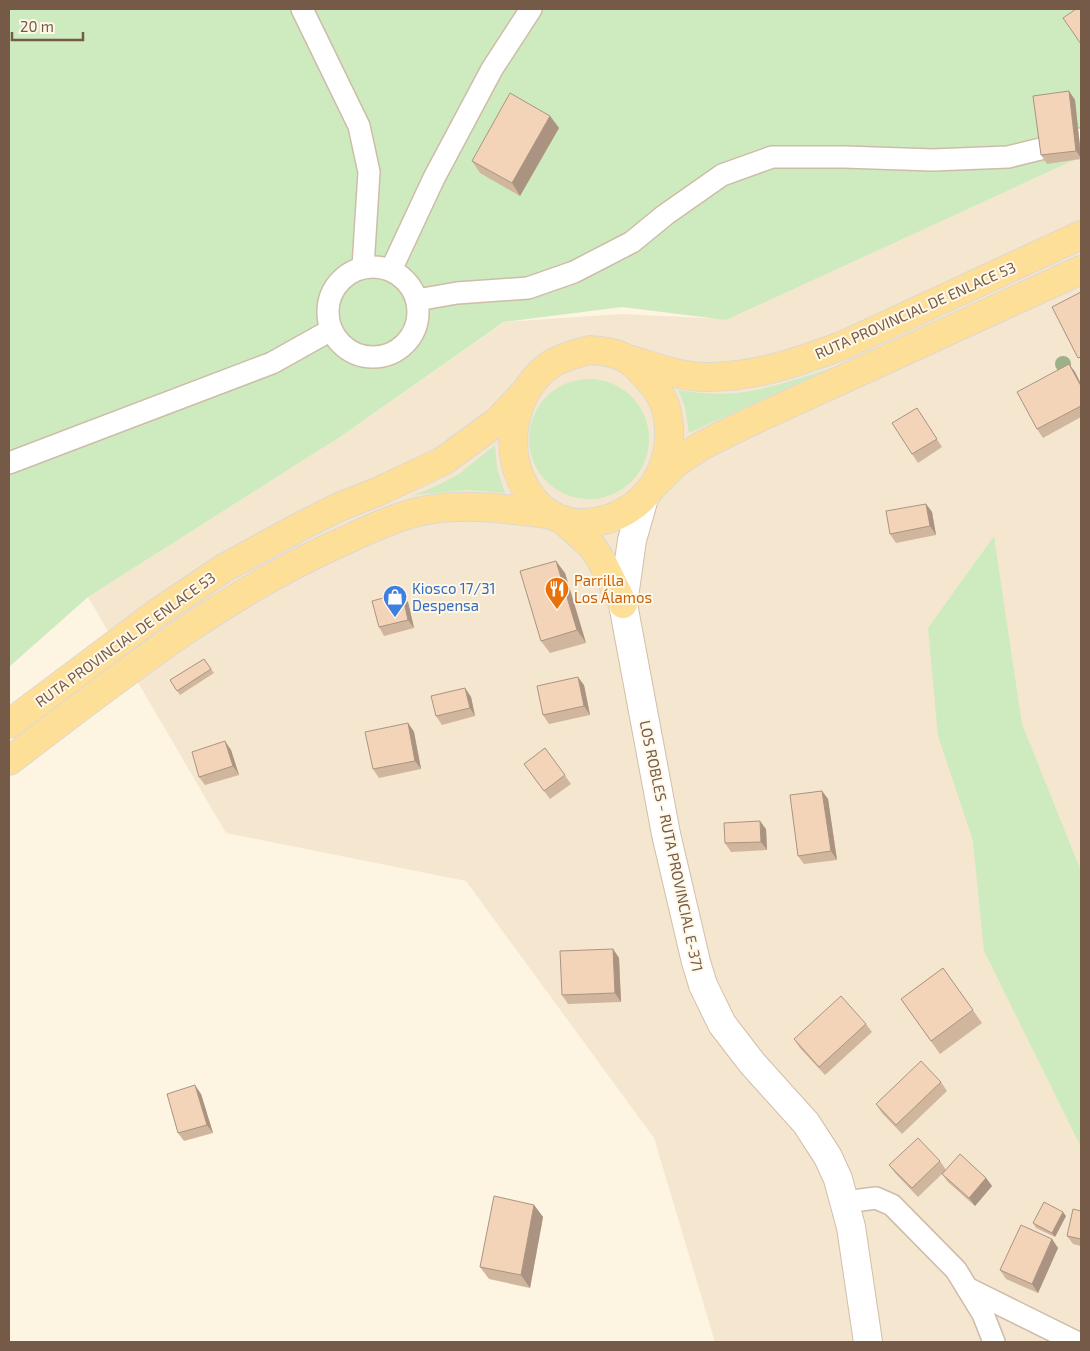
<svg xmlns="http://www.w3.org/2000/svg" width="1090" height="1351" font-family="'Exo 2',sans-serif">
	<rect width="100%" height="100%" fill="#fdf4e1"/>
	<path fill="#f5e6d0" d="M1081 157V1342H715L654 1138 466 881 226 833 88 597 340 437 505 322 621 314 726 319Z"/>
	<g fill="#ceebc0">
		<path d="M9 9H1081V157L726 320 622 307 504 322 340 437 88 597 9 667Z"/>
		<path d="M832 368 689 433 685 407 678 390C698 393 717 395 737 393 769 389 801 378 832 368Z"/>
		<circle cx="589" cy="439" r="60"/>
		<path d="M495 445 497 468 505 493 467 490 414 495 436 486 459 474Z"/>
		<path d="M994 536 1022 724 1081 871V1147L984 951 973 841 938 736 928 628Z"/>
	</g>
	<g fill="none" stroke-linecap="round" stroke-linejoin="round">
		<defs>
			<g id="street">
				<path d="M302 9 359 126 369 172 363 267"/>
				<circle cx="373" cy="312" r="45"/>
				<path d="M391 270 434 178 492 69 531 9"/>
				<path d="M417 300 457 293 528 288 574 272 632 242 665 215 722 175 772 157H844L933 160 1008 157 1081 139"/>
				<path d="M9 463 272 363 331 330"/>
				<path d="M845 1202 876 1198 892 1205 956 1270 983 1314 994 1342"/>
				<path d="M967 1288 1076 1342"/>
			</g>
			<path id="secondary" d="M644 498 632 540 623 604 666 834 696 962 703 985 722 1024 752 1063 806 1123 828 1157 838 1179 851 1227 868 1342"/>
			<g id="primary">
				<path d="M590 350C602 351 616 352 627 359 634 363 641 371 646 377 654 385 661 395 665 405 682 462 646 519 586 523 565 524 546 515 533 499 503 462 508 404 542 371 555 359 574 354 590 350Z"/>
				<path d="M631 360C655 367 680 377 705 377 754 378 801 361 846 344L1081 235"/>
				<path d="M657 482 676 463 701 446 741 426 1081 270"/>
				<path d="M563 520 592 546 601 560 623 604"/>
				<path d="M9 724 157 613 224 568 303 525 339 507 377 492 443 461 498 421 525 392"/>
				<path d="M9 761C116 680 222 594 346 540 372 528 399 515 427 510 467 503 508 509 547 514"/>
			</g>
		</defs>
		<use href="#street" stroke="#cebca8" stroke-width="24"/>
		<use href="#secondary" stroke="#d3bea8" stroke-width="30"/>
		<use href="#primary" stroke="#ded8d3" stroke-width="30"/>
		<use href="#street" stroke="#fff" stroke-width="21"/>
		<use href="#secondary" stroke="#fff" stroke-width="28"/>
		<use href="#primary" stroke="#fedf98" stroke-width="28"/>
	</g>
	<circle fill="#9cb188" cx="1063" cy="364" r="8"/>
	<g fill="#d1b69e">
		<path d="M1069 91 1075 100 1081 153V159L1047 164 1041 155Z"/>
		<path d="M550 116 559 128 520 196 480 173 472 161Z"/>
		<path d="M1069 364 1075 372 1081 384V417L1043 438 1037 429Z"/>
		<path d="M917 408 942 447 918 463 912 454Z"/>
		<path d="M926 504 932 512 936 535 896 543 890 534Z"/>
		<path d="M565 573 586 643 550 653 541 641Z"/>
		<path d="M408 602 414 628 384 636 379 627Z"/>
		<path d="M204 659 214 673 180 695 170 680Z"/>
		<path d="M584 685 590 715 549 724 543 715Z"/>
		<path d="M465 688 471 697 475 716 442 725 436 716Z"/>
		<path d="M408 723 414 732 421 769 379 778 373 769Z"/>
		<path d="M545 748 571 784 550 799 524 764Z"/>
		<path d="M231 750 239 775 205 785 199 777Z"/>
		<path d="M822 791 828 799 837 860 804 864 798 856Z"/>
		<path d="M766 829 767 850 731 852 725 843Z"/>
		<path d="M613 949 619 958 621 1002 568 1004 562 995Z"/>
		<path d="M943 968 982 1023 940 1054 901 999Z"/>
		<path d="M866 1024 872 1032 825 1075 800 1048 794 1039Z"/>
		<path d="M941 1082 947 1091 902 1134 882 1113 876 1104Z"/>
		<path d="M201 1094 213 1133 184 1141 178 1133Z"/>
		<path d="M940 1161 946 1170 986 1178 992 1186 975 1206 948 1182 942 1174 918 1197 895 1173 889 1165Z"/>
		<path d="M534 1205 543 1217 530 1288 489 1279 480 1267Z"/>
		<path d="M1081 1211V1246L1073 1244 1067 1236Z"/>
		<path d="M1066 1216 1055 1237 1036 1228 1033 1223Z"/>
		<path d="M1052 1239 1058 1248 1038 1293 1006 1279 1000 1270Z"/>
	</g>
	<g fill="#aa9481">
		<path d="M1069 91 1075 100 1081 158 1076 151Z"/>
		<path d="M550 116 559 128 520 196 512 183Z"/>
		<path d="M1069 364 1075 372 1081 384V386Z"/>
		<path d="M926 504 932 512 936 535 930 526Z"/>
		<path d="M556 561 565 573 586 643 577 630Z"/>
		<path d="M402 593 408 602 414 628 408 620Z"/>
		<path d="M578 677 584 685 590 715 584 706Z"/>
		<path d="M465 688 471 697 475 716 470 708Z"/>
		<path d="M408 723 414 732 421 769 415 761Z"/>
		<path d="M225 741 231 750 239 775 233 766Z"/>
		<path d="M822 791 828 799 837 860 831 851Z"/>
		<path d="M760 821 766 829 767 850 761 842Z"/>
		<path d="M613 949 619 958 621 1002 615 993Z"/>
		<path d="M195 1085 201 1094 213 1133 207 1125Z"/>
		<path d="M986 1178 992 1186 975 1206 969 1198Z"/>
		<path d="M534 1205 543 1217 530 1288 521 1275Z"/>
		<path d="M1063 1212 1066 1216 1055 1237 1052 1233Z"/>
		<path d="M1052 1239 1058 1248 1038 1293 1032 1284Z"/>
	</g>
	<g fill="#f3d4b8" stroke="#aa9481">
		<path d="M1076 9H1081V44L1063 18Z"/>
		<path d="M1069 91 1076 151 1041 155 1033 96Z"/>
		<path d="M510 93 550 116 512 183 472 161Z"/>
		<path d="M1081 292V357L1078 358 1052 307Z"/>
		<path d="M1069 364 1081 386V406L1037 429 1017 392Z"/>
		<path d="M917 408 937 439 912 454 892 423Z"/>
		<path d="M926 504 930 526 890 534 886 511Z"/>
		<path d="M556 561 577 630 541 641 520 571Z"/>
		<path d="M402 593 408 620 379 627 372 601Z"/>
		<path d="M204 659 211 669 177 691 170 680Z"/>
		<path d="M578 677 584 706 543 715 537 686Z"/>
		<path d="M465 688 470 708 436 716 431 696Z"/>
		<path d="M408 723 415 761 373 769 365 732Z"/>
		<path d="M225 741 233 766 199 777 192 752Z"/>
		<path d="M545 748 565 775 544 791 524 764Z"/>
		<path d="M822 791 831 851 798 856 790 795Z"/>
		<path d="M760 821 761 842 725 843 724 823Z"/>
		<path d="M613 949 615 993 562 995 560 951Z"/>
		<path d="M943 968 973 1010 931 1041 901 999Z"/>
		<path d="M841 996 866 1024 819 1067 794 1039Z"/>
		<path d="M921 1061 941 1082 896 1125 876 1104Z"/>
		<path d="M195 1085 207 1125 178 1133 167 1094Z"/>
		<path d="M918 1138 940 1161 912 1188 889 1165Z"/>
		<path d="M960 1154 986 1178 969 1198 942 1174Z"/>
		<path d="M494 1196 534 1205 521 1275 480 1267Z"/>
		<path d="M1044 1202 1063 1212 1052 1233 1033 1223Z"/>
		<path d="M1073 1209 1081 1211V1239L1067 1236Z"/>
		<path d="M1021 1225 1052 1239 1032 1284 1000 1270Z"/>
	</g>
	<defs>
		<symbol id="restaurant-pin" viewBox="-11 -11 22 30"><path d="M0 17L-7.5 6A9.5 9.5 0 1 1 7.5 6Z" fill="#e8710a" stroke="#fff8e8"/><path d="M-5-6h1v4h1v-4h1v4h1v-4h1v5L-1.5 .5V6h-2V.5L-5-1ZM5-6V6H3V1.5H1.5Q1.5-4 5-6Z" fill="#fff"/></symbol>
		<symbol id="shop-pin" viewBox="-11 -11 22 30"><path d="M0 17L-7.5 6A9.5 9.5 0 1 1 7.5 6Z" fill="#3f7fe0" stroke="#fff8e8"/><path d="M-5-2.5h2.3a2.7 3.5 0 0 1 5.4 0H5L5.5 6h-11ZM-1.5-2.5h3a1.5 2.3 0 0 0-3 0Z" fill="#fff"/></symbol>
	</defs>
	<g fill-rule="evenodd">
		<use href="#restaurant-pin" x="543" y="575" width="28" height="38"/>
		<use href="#shop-pin" x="381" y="583" width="28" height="38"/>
	</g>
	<g text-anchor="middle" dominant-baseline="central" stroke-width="4" stroke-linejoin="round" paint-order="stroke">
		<g font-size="15" fill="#755b47" stroke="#fff8e8">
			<text transform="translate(915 310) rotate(-24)">RUTA PROVINCIAL DE ENLACE 53</text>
			<text transform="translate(125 639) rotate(-36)">RUTA PROVINCIAL DE ENLACE 53</text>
			<text transform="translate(672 846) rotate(78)">LOS ROBLES - RUTA PROVINCIAL E-371</text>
		</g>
		<g font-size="15" fill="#c56008" stroke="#fff8e8" text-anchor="start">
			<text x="574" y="580">Parrilla<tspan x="574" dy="17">Los Álamos</tspan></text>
		</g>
		<g font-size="15" fill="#366cbe" stroke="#fff8e8" text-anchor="start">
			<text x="412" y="588">Kiosco 17/31<tspan x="412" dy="17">Despensa</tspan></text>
		</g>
	</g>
	<rect width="1090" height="1351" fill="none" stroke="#755b47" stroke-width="20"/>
	<path d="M12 32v8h71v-8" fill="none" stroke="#755b47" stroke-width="2.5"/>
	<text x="20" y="32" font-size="15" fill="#755b47" stroke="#fff8e8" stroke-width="4" paint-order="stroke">20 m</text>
</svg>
